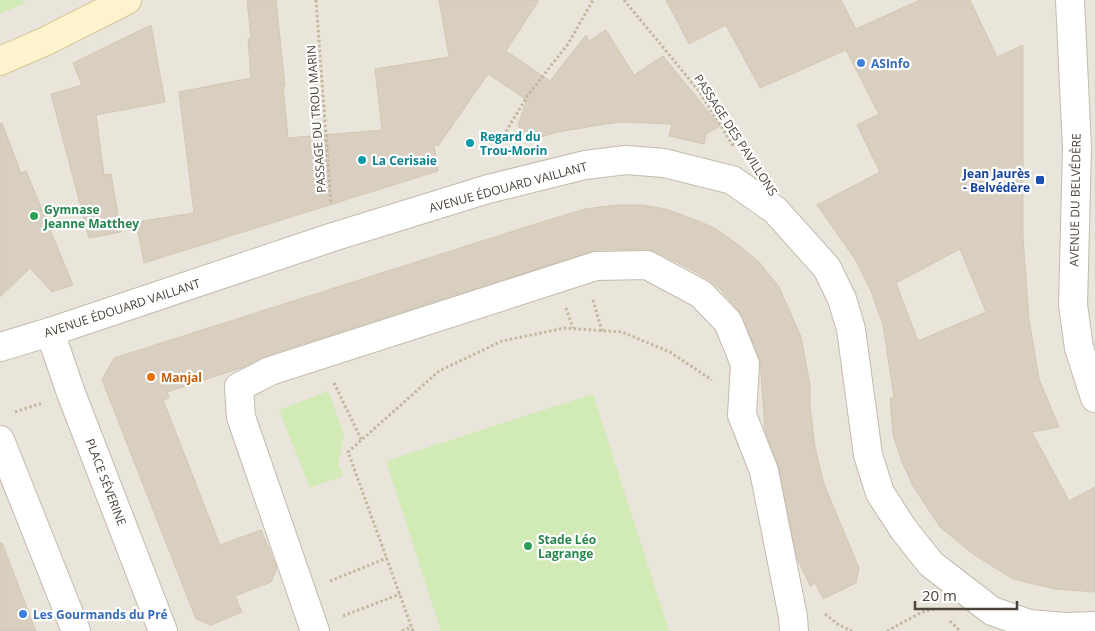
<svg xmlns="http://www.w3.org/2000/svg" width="1095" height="631" font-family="'Open Sans',sans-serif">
	<rect width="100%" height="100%" fill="#f6f3ec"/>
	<rect fill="#eae5da" x="0" y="0" width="1095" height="631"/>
	<g fill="#d2eab5">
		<path d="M0 0H24L25 3 0 14Z"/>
		<path d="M328 391 344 435 338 465 343 476 310 488 279 410Z"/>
		<path d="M593 394 669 631H441L386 461Z"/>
	</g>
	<g fill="#d8cfc1" stroke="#d3c7b4" fill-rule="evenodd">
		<path d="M247 0H276L285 86H283L288 138 382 130 375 69 449 57 439 0H539L506 51 550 81 586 35 589 41 606 30 634 75 663 56 720 126 706 134 704 144 669 136 672 124 622 122 605 124 558 132 535 139 525 137 518 125 527 100 488 74 438 146 434 144 438 171 144 263 136 222 194 213 179 92 251 78 248 39H251Z"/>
		<path d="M666 0H841L856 29 920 0H970L997 57 1023 45V238L1029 320 1039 379 1059 427 1032 432 1069 501 1095 487V592L1055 589 1013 579 973 554 940 527 913 486 902 462 893 435 890 399 894 397 883 325 871 291 857 262 817 205 880 172 857 125 879 114 846 50 760 88 726 25 689 44ZM960 249 986 312 918 341 896 283Z"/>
		<path d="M151 25 165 102 96 115 104 175 111 174 121 232 89 238 51 94 82 85 73 63Z"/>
		<path d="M2 123 21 173 26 171 73 285 52 292 30 268 0 297V124Z"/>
		<path d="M617 205H642L666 209 701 222 716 229 740 246 760 263 779 287 801 337 810 385V406L815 447 824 484 859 568 856 583 823 599 815 583 810 586 797 558 779 468 765 431 760 359 739 311 720 289 709 280 694 271 654 251 647 249 596 250 265 356 241 368 167 392 169 398 163 400 220 545 261 530 277 568 271 582 235 596 242 612 211 625 196 619 102 380 114 358 545 221 585 209Z"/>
		<path d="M0 543H2L36 631H0Z"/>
	</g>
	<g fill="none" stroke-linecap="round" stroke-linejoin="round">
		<defs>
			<g id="minor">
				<path d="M1070 0 1077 148 1073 305 1079 348 1095 398"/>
				<path d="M315 631 241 417 239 387 270 371 596 266 647 265 701 294 728 322 745 364 742 415 764 471 793 617 794 631"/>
			</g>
			<g id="tertiary">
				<path d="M50 332 71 393 163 631"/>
				<path d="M0 347 50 332 333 237 488 189 585 165 626 160 664 163 732 180 775 210 827 268 842 299 851 329 868 455 880 493 904 530 931 564 992 611 1029 624 1066 627 1095 626"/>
				<path d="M0 440 76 631"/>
			</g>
			<path id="secondary" d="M0 61 46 41 127 0"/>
		</defs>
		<use href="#minor" stroke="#c2bbae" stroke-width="30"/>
		<use href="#tertiary" stroke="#c2bbae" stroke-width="30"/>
		<use href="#secondary" stroke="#d6c79b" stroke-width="30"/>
		<g stroke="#c4b79f" stroke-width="3" stroke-dasharray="2.5 2.5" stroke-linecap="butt">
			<path d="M316 0 331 204"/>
			<path d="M624 0 699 91 734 147"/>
			<path d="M498 155 502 138 528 95 568 44 593 0"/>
			<path d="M593 300 602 331"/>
			<path d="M566 308 573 328"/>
			<path d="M334 383 362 441"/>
			<path d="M15 412 42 403"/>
			<path d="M330 581 387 558"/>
			<path d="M825 614 839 625 852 631"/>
			<path d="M343 616 400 594"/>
			<path d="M950 621 960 631"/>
			<path d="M402 631 412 627"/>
			<path d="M413 631 348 452 439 371 502 341 565 328 622 332 670 352 712 380"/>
			<path d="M887 631 922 612 936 609"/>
		</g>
		<use href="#minor" stroke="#fff" stroke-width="28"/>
		<use href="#tertiary" stroke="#fff" stroke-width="28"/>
		<use href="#secondary" stroke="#fff3cd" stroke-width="28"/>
	</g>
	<g fill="#3f7fe0" stroke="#fff" stroke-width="2">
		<circle cx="861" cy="63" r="5"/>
		<circle cx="23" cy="614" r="5"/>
	</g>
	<g fill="#0f9aa8" stroke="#fff" stroke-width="2">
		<circle cx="470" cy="143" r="5"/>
		<circle cx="362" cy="160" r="5"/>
	</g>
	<rect fill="#1a4fb4" stroke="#fff" stroke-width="2" x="1035" y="175" width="10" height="10" rx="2.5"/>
	<g fill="#2e9e5b" stroke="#fff" stroke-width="2">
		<circle cx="34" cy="216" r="5"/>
		<circle cx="528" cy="546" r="5"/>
	</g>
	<circle fill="#e8710a" stroke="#fff" stroke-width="2" cx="151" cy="377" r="5"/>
	<g text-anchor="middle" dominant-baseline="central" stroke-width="4.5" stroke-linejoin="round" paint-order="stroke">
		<g font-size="12" font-weight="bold" fill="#366cbe" stroke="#fff" text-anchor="start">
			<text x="871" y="63">ASInfo</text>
			<text x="33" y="614">Les Gourmands du Pré</text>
		</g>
		<g font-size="12" fill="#4b4439" stroke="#fff">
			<text transform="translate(316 119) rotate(-94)">PASSAGE DU TROU MARIN</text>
			<text transform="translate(736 135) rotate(57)">PASSAGE DES PAVILLONS</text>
			<text transform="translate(508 187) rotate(-15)">AVENUE ÉDOUARD VAILLANT</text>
			<text transform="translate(1075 200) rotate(-89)">AVENUE DU BELVÉDÈRE</text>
			<text transform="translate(122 308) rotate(-18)">AVENUE ÉDOUARD VAILLANT</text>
			<text transform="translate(106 482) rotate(69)">PLACE SÉVERINE</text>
		</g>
		<g font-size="12" font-weight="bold" fill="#0d838f" stroke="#fff" text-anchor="start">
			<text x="480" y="136">Regard du<tspan x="480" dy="14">Trou-Morin</tspan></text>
			<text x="372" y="160">La Cerisaie</text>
		</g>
		<g font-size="12" font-weight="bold" fill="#164399" stroke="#fff" text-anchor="end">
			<text x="1030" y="173">Jean Jaurès<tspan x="1030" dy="14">- Belvédère</tspan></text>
		</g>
		<g font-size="12" font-weight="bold" fill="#27864d" stroke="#fff" text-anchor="start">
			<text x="44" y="209">Gymnase<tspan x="44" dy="14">Jeanne Matthey</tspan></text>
			<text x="538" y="539">Stade Léo<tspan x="538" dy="14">Lagrange</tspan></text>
		</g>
		<g font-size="12" font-weight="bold" fill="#c56008" stroke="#fff" text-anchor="start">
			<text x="161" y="377">Manjal</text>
		</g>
	</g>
	<path d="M915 601v8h102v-8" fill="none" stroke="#4b4439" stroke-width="2.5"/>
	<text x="922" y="601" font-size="15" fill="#4b4439" stroke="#ffffff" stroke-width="4" paint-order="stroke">20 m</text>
</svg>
